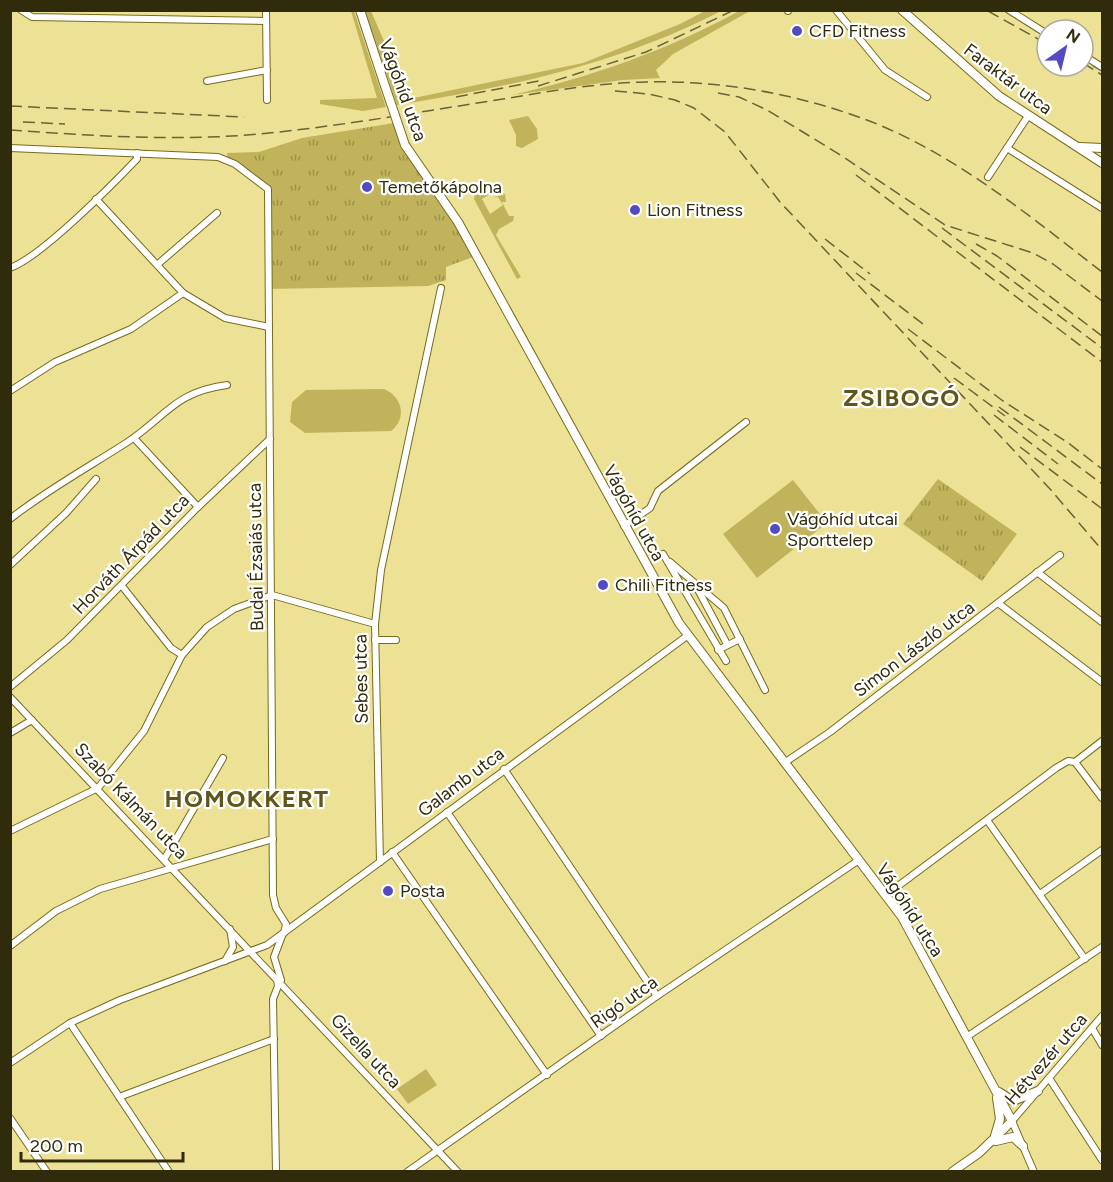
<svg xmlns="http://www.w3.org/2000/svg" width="1113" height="1182" font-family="Figtree,sans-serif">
	<defs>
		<pattern id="park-tufts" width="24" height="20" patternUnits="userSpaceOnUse" patternTransform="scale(1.5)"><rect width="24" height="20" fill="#c1b35b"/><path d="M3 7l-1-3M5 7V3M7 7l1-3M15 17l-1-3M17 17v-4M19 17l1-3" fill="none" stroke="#9d9249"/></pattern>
	</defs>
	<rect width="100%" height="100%" fill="#ede195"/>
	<g fill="#c1b35b">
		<path d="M351 11H354L386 107 363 111 320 104V100L377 98Z"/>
		<path d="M365 11H371L409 99 583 63 680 24 705 11H721C619 64 510 87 397 105Z"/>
		<path d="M739 11H750L673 54 656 70 660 78 623 80 512 95C591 77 668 50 739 11Z"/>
		<path d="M528 116 537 129 538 139 522 148 516 146V135L509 120Z"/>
		<path d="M481 190 489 195 482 199 490 214 503 205 498 197 492 198 505 194 506 202H502L509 216H514L513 221 499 229 496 235 521 277 517 279 474 199 475 193Z"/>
		<path d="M384 389C403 397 407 419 391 431L305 433 290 422 292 402 306 390Z"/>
		<path d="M793 480 827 523 757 578 723 534Z"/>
		<path d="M426 1069 437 1085 408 1104 397 1089Z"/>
	</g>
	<g fill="url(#park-tufts)">
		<path d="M394 123 473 257 446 267V280L428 286 268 289V196L261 185 228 160 227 153 259 152 302 138Z"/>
		<path d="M938 479 1017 534 982 581 903 524Z"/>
	</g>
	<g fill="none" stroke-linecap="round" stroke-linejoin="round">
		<g stroke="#9193b1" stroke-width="1.5">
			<path d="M1003 10 1038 32"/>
			<path d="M1093 66 1102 71"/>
		</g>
		<defs>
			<g id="minor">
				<path d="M21 10 32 17 266 21"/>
				<path d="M266 10 267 100"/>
				<path d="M836 10 885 70 927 97"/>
				<path d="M1009 10 1047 34"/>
				<path d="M788 11V10"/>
				<path d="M1083 55 1102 67"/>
				<path d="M207 81 267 70"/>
				<path d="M10 148 218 157 235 164 268 189 273 895 276 908 286 924 284 933"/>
				<path d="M1007 148 1102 208"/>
				<path d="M988 177 1028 116"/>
				<path d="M96 199 183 293 225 318 269 327"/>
				<path d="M158 264 217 213"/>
				<path d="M10 268C41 257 112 185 137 159V153"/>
				<path d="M10 391 55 362 131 329 183 293"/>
				<path d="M134 438 198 507"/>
				<path d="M10 519C47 490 87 468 126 443 166 417 174 392 227 385"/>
				<path d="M624 526 650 508 658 491 746 422"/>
				<path d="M663 554 726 661"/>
				<path d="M670 562 724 608 765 690"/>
				<path d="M10 565 66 513 96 479"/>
				<path d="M1037 572 1102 622"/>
				<path d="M695 584 727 644"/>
				<path d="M122 586 171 648 182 655"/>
				<path d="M998 603 1102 682"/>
				<path d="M375 640H396"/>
				<path d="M718 650 740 639"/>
				<path d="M10 687 67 640 198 507 270 439"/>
				<path d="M10 697 458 1172"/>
				<path d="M10 733 32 720"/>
				<path d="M1075 762 1102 798"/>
				<path d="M784 763 830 732 1060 555"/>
				<path d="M504 769 657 996"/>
				<path d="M447 812 601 1036"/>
				<path d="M987 820 1085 959"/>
				<path d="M10 831 98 788 144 731 182 655 207 627 234 609 272 595 375 624"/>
				<path d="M392 852 547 1075"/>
				<path d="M165 858 223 758"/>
				<path d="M380 862 375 624 381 570 441 288"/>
				<path d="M1040 894 1102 850"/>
				<path d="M886 895 1056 768 1068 761 1075 762 1102 741"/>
				<path d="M10 946 56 911 100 889 273 839"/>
				<path d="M225 961 233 947 230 929"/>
				<path d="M281 980 274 957 282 936"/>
				<path d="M70 1023 169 1172"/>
				<path d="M1092 1028 1102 1045"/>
				<path d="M968 1036 1102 947"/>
				<path d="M10 1063 70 1023 120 1000 267 945 687 636"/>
				<path d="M1049 1078 1102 1160"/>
				<path d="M119 1097 274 1039"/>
				<path d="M10 1118 47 1172"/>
				<path d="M276 1172 273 999 278 986 277 979"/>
				<path d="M407 1172 657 996 859 860"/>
				<path d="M1034 1172 1012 1121 1102 1016"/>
			</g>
			<g id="major">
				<path d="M360 10 383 80"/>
				<path d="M902 10 999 96 1102 163"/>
				<path d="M405 145 458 222 679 623 902 917 1012 1121 979 1153 952 1172"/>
				<path d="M1080 147 1102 148"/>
				<path d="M999 1092 1013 1101 1038 1091"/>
				<path d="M995 1136 1000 1119 997 1098"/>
				<path d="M996 1141 1013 1137 1023 1146"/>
			</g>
		</defs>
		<use href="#minor" stroke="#776b1c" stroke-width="8"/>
		<use href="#major" stroke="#776b1c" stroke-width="10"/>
		<use href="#minor" stroke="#fff" stroke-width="6"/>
		<use href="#major" stroke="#fff" stroke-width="8"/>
		<g stroke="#6a6336" stroke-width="1.5" stroke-dasharray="12 6" stroke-linecap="butt">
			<path d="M988 11 1047 44"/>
			<path d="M1083 63 1102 75"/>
			<path d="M538 86 646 52 734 10"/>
			<path d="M615 91 649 94 675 100 694 108 725 132 780 202 1051 490 1102 550"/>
			<path d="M718 93 739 97 767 110 842 156 945 225 1033 253 1053 264 1102 301"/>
			<path d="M456 97 544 80"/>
			<path d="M10 106 244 117"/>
			<path d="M23 122 65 124"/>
			<path d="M10 130C96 136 184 142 269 133 348 125 425 111 503 99 550 91 598 83 646 82 724 80 804 95 877 124 961 159 1031 217 1102 272"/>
			<path d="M856 175 1102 362"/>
			<path d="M942 228 1102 348"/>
			<path d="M825 239 870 274"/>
			<path d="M976 244 997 256 1102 336"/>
			<path d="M856 273 927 327"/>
			<path d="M908 329 1003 401 1067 442 1102 469"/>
			<path d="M954 378 1005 416"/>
			<path d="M999 407 1102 484"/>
			<path d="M994 415 1058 464"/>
			<path d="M1020 447 1101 508"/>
		</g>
		<defs>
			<path id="major-bridge" d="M383 80 405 145"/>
		</defs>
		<use href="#major-bridge" stroke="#776b1c" stroke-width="10" stroke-linecap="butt"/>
		<use href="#major-bridge" stroke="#fff" stroke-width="8"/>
	</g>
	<g fill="#524bc2" stroke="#fff" stroke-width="2">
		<circle cx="797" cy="31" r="6"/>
		<circle cx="367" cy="187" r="6"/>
		<circle cx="635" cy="210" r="6"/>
		<circle cx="775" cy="529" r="6"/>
		<circle cx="603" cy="585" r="6"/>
		<circle cx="388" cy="891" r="6"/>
	</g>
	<g text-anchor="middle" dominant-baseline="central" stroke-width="4.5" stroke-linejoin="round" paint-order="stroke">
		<g font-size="18" fill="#302b0b" stroke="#fff" text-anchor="start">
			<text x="809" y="31">CFD Fitness</text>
			<text x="379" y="187">Temetőkápolna</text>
			<text x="647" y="210">Lion Fitness</text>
			<text x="787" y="519">Vágóhíd utcai<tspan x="787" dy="21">Sporttelep</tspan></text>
			<text x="615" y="585">Chili Fitness</text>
			<text x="400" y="891">Posta</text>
		</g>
		<g font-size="18" fill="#302b0b" stroke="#fff">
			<text transform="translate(1008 79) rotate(37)">Faraktár utca</text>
			<text transform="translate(403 90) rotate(70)">Vágóhíd utca</text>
			<text transform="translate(634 513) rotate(61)">Vágóhíd utca</text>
			<text transform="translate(131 554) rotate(-46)">Horváth Árpád utca</text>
			<text transform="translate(256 557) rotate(-91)">Budai Ézsaiás utca</text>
			<text transform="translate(914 649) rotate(-37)">Simon László utca</text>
			<text transform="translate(361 679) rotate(-91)">Sebes utca</text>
			<text transform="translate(461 782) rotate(-37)">Galamb utca</text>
			<text transform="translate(131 801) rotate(46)">Szabó Kálmán utca</text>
			<text transform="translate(910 910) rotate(57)">Vágóhíd utca</text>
			<text transform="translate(624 1002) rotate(-35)">Rigó utca</text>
			<text transform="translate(366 1051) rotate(47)">Gizella utca</text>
			<text transform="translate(1046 1059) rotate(-49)">Hétvezér utca</text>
		</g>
		<g font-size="24" font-weight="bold" letter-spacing="1.5" fill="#5f561c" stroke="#fff">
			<text x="902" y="397">ZSIBOGÓ</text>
			<text x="247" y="798">HOMOKKERT</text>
		</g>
	</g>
	<rect width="1113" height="1182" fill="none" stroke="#302b0b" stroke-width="24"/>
	<g transform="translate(1065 48) rotate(34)"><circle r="28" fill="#ffffff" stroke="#acaa9d" stroke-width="1.5"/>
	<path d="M0-4.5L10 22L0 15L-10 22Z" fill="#524bc2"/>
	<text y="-9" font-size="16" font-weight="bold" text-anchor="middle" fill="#302b0b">N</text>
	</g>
	<path d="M21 1152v9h162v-9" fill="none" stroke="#302b0b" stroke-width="3"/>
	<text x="30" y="1152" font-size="18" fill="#302b0b" stroke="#ffffff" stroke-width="4.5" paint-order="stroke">200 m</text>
</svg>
